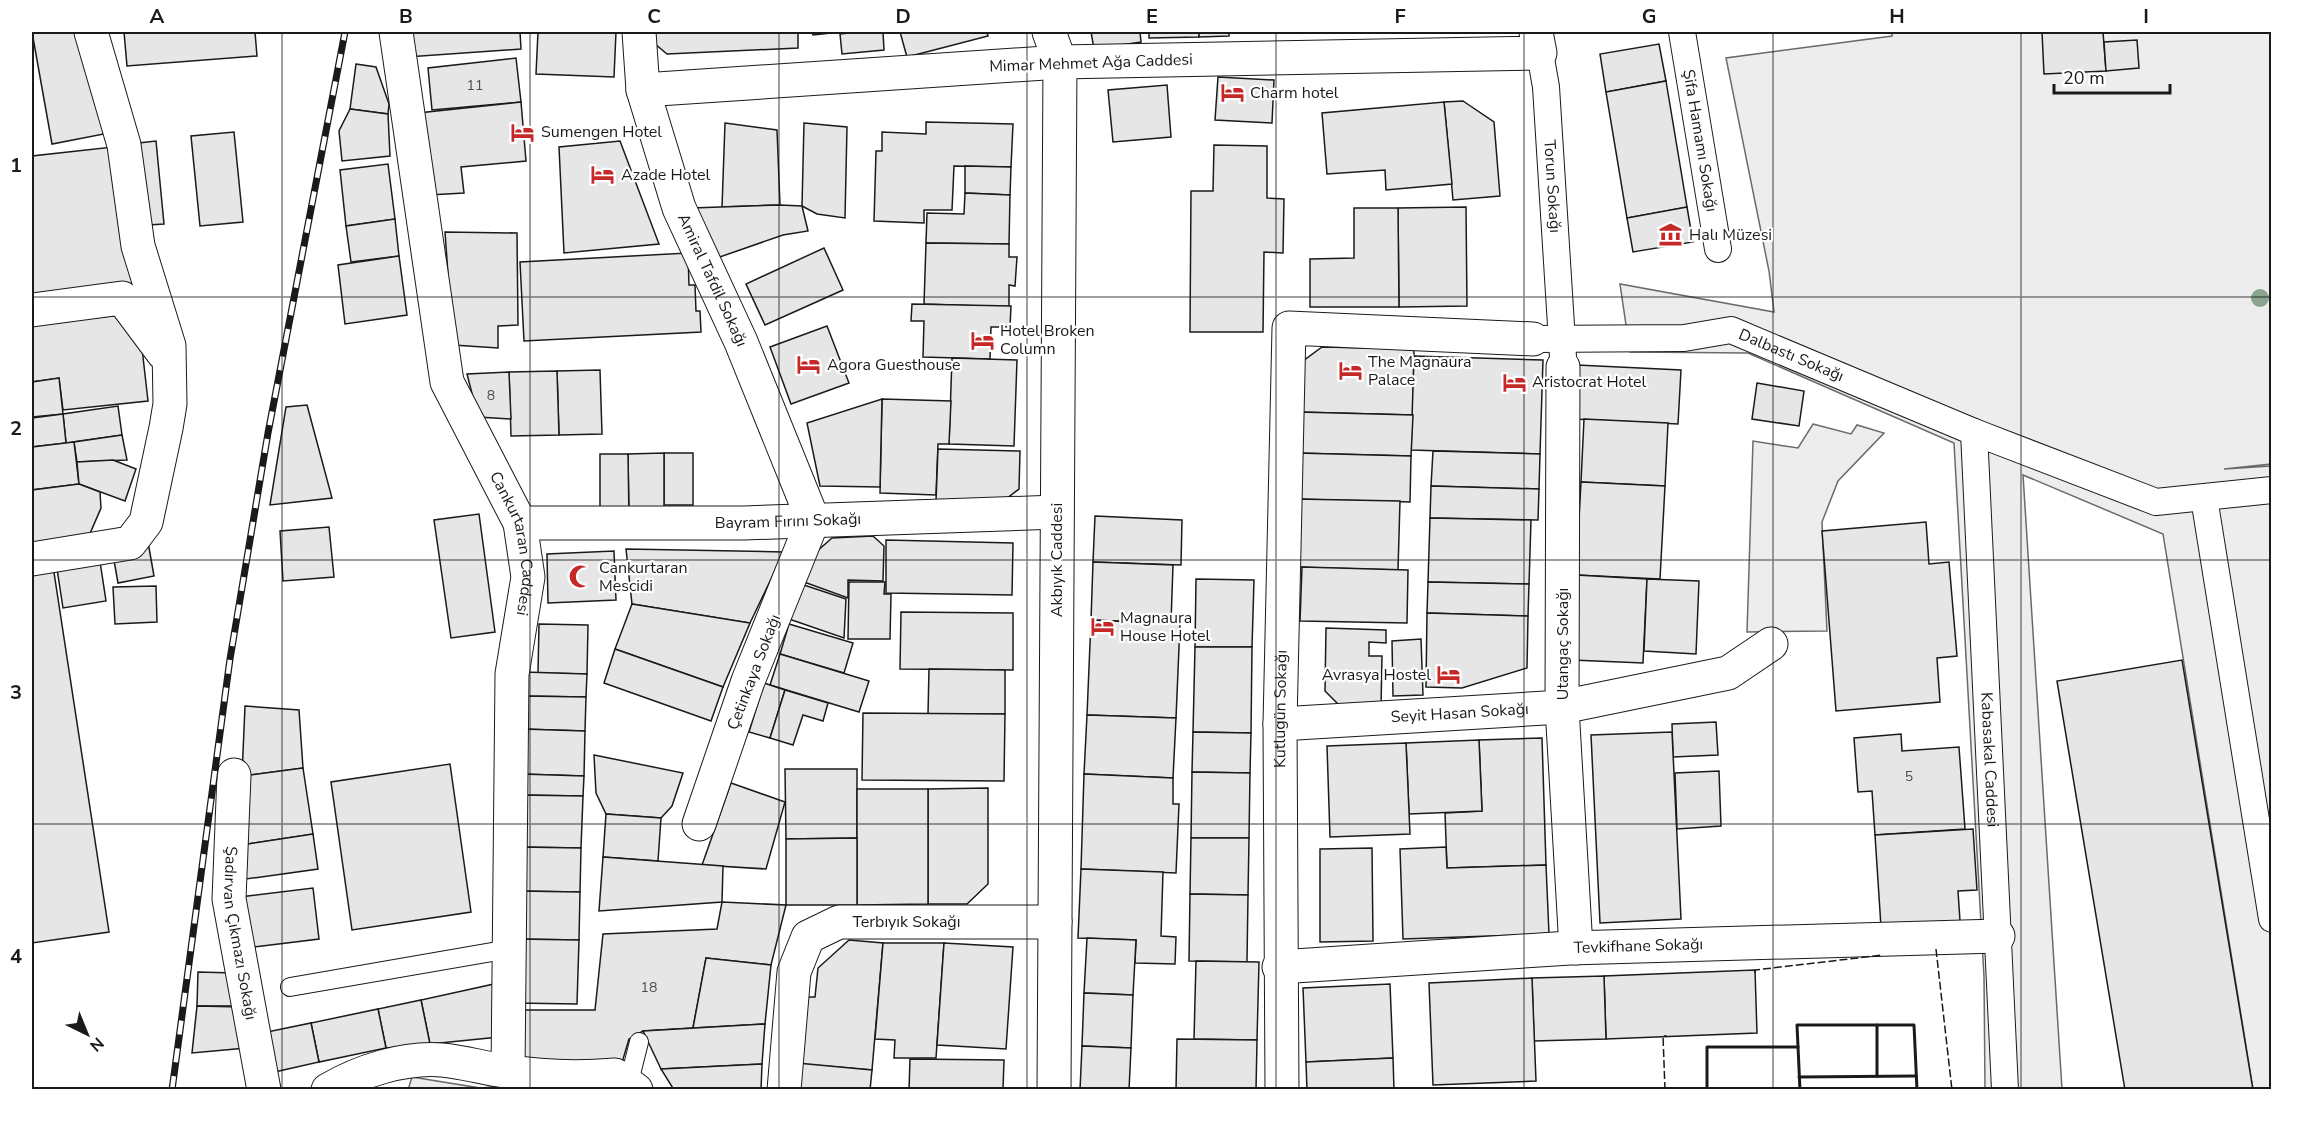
<svg xmlns="http://www.w3.org/2000/svg" width="2303" height="1121" font-family="'Nunito Sans',sans-serif">
	<rect width="100%" height="100%" fill="#fff"/>
	<g fill="#ededed" stroke="#6a6a6a" stroke-width="1.5">
		<path d="M1892 32H2271V464L2224 469 2271 466V1089H2253L2163 534 2023 475 2062 1089H1985L1984 977 1954 443 1748 353 1630 352 1620 284 1774 312 1769 271 1726 58 1892 36Z"/>
		<path d="M1813 424 1851 434 1857 425 1884 433 1838 481 1822 522 1827 631 1747 632 1753 441 1798 448Z"/>
		<path d="M412 1077 480 1088V1089L408 1090Z"/>
	</g>
	<g fill="#e6e6e6" stroke="#1a1a1a" stroke-width="1.5">
		<path d="M32 32H86L104 134 52 144Z"/>
		<path d="M124 32H255L257 56 127 66Z"/>
		<path d="M405 32H520L521 49 407 57Z"/>
		<path d="M538 32H616L614 77 536 74Z"/>
		<path d="M647 32H798V48L667 54 648 38Z"/>
		<path d="M812 32H841L813 35Z"/>
		<path d="M858 32H883L884 50 842 54 840 34Z"/>
		<path d="M900 32H987L988 36 907 57Z"/>
		<path d="M1091 32H1140L1141 42 1094 49Z"/>
		<path d="M1149 32H1199V37L1149 38Z"/>
		<path d="M1199 32H1229V36L1199 37Z"/>
		<path d="M2042 32H2103L2106 71 2044 74Z"/>
		<path d="M2137 40 2139 68 2106 71 2104 42Z"/>
		<path d="M1659 44 1666 81 1606 92 1600 54Z"/>
		<path d="M516 58 521 102 432 110 428 68Z"/>
		<path d="M356 64 376 67 389 104 388 114 350 109Z"/>
		<path d="M1218 77 1274 80 1272 123 1215 120Z"/>
		<path d="M1666 81 1687 207 1627 218 1606 92Z"/>
		<path d="M1167 85 1171 137 1113 142 1108 90Z"/>
		<path d="M1463 101 1494 122 1500 196 1453 200 1444 102Z"/>
		<path d="M521 102 526 161 461 167 464 193 429 195 418 113Z"/>
		<path d="M1444 102 1452 184 1386 190 1385 170 1327 174 1322 113Z"/>
		<path d="M350 109 388 114 390 156 342 161 339 131Z"/>
		<path d="M926 122 1013 124 1011 167 954 166 952 210H924V223L874 221 876 151H882V132L926 134Z"/>
		<path d="M725 123 777 130 780 205 722 207Z"/>
		<path d="M804 123 847 127 845 218 817 214 802 206Z"/>
		<path d="M234 132 243 222 200 226 191 136Z"/>
		<path d="M156 141 164 224 148 225 130 144Z"/>
		<path d="M620 141 659 244 564 253 559 147Z"/>
		<path d="M1214 145 1267 146V198L1284 199 1283 253 1264 252 1263 332H1190L1191 191H1213Z"/>
		<path d="M113 147 138 313 32 325V156Z"/>
		<path d="M388 164 395 219 346 226 340 170Z"/>
		<path d="M965 166 1011 167 1010 195 965 193Z"/>
		<path d="M965 193 1010 195 1009 244 926 243 927 213 964 214Z"/>
		<path d="M780 205 802 206 808 231 783 235 714 259 692 208Z"/>
		<path d="M1466 207 1467 306 1399 307 1398 208Z"/>
		<path d="M1687 207 1693 242 1633 252 1627 218Z"/>
		<path d="M1354 208H1398L1399 307H1310V259L1354 258Z"/>
		<path d="M395 219 399 256 351 262 346 226Z"/>
		<path d="M445 232 517 233 518 325 498 326V348L453 345Z"/>
		<path d="M926 243 1009 244V257H1017L1015 286 1009 285V307L924 304Z"/>
		<path d="M824 248 843 290 765 325 746 284Z"/>
		<path d="M688 253 689 285H695L696 311H700L701 332 524 341 520 262Z"/>
		<path d="M399 256 407 315 345 324 338 265Z"/>
		<path d="M912 304 1011 306 1010 327H991L990 359 923 357 924 321H911Z"/>
		<path d="M138 313 148 401 63 410 59 378 32 382V325Z"/>
		<path d="M827 326 849 383 791 404 770 347Z"/>
		<path d="M1322 347 1414 349 1413 415 1298 412 1299 364Z"/>
		<path d="M1414 356 1543 360 1540 454 1411 450Z"/>
		<path d="M952 358 1017 360 1014 446 949 444Z"/>
		<path d="M1577 365 1681 370 1678 424 1574 419Z"/>
		<path d="M600 370 602 434 559 435 557 371Z"/>
		<path d="M557 371 559 435 511 436 509 372Z"/>
		<path d="M509 372 511 419 478 417 467 374Z"/>
		<path d="M59 378 63 414 32 417V382Z"/>
		<path d="M1757 383 1804 391 1799 426 1752 419Z"/>
		<path d="M882 399 951 401 949 444H938L936 495 880 493Z"/>
		<path d="M882 399 880 487 820 486 807 423Z"/>
		<path d="M307 405 332 498 270 505 286 407Z"/>
		<path d="M118 406 122 435 66 443 63 414Z"/>
		<path d="M1298 412 1413 415 1411 456 1296 453Z"/>
		<path d="M63 414 66 443 32 447V418Z"/>
		<path d="M1584 419 1668 423 1665 486 1581 482Z"/>
		<path d="M122 435 127 460 77 462 74 442Z"/>
		<path d="M74 442 79 484 32 490V447Z"/>
		<path d="M938 449 1020 451 1019 489 1002 502 936 501Z"/>
		<path d="M1433 451 1540 454 1539 489 1431 486Z"/>
		<rect x="664" y="453" width="29" height="52"/>
		<path d="M664 453V518L629 519 628 454Z"/>
		<path d="M1296 453 1411 456 1410 502 1295 499Z"/>
		<path d="M600 454H628L629 519H600Z"/>
		<path d="M113 460 136 469 125 501 79 484 77 462Z"/>
		<path d="M1581 482 1665 486 1660 579 1576 575Z"/>
		<path d="M79 484 100 492 101 508 85 545 32 550V490Z"/>
		<path d="M1431 486 1539 489 1538 520 1430 518Z"/>
		<path d="M1295 499 1400 501 1398 570 1293 567Z"/>
		<path d="M479 514 495 632 451 638 434 520Z"/>
		<path d="M1095 516 1182 520 1181 565 1093 562Z"/>
		<path d="M1430 518 1531 520 1529 584 1428 582Z"/>
		<path d="M1926 522 1929 564 1949 562 1957 656 1937 658 1940 702 1836 711 1822 531Z"/>
		<path d="M329 527 334 577 283 581 280 531Z"/>
		<path d="M873 536 884 546 883 581 848 580V598L804 582 814 554 832 538Z"/>
		<path d="M886 540 1013 543 1012 595 886 593Z"/>
		<path d="M148 542 154 576 118 583 112 549Z"/>
		<path d="M626 549 784 552 750 623 632 604Z"/>
		<path d="M614 551 616 600 548 603 547 554Z"/>
		<path d="M99 555 106 601 63 608 56 562Z"/>
		<path d="M1093 562 1173 565 1171 623 1091 620Z"/>
		<path d="M53 566 109 932 32 943V569Z"/>
		<path d="M1302 567 1408 570 1407 623 1300 621Z"/>
		<path d="M1576 575 1647 579 1643 663 1572 660Z"/>
		<path d="M1196 579 1254 580 1252 647H1195Z"/>
		<path d="M1647 579 1699 581 1696 654 1644 651Z"/>
		<path d="M849 582H885L884 594H891L890 639H848Z"/>
		<path d="M1428 582 1529 584 1528 616 1427 613Z"/>
		<path d="M801 584 846 599 844 638 789 619Z"/>
		<path d="M156 586 157 622 115 624 113 587Z"/>
		<path d="M632 604 750 623 723 687 615 649Z"/>
		<path d="M901 612 1013 613V670L900 669Z"/>
		<path d="M1427 613 1528 616 1527 668 1462 688 1426 687Z"/>
		<path d="M1091 620 1180 624 1176 718 1087 715Z"/>
		<path d="M539 624 588 625 587 674 538 673Z"/>
		<path d="M789 624 853 643 844 673 780 654Z"/>
		<path d="M1326 628 1386 630V643L1369 642V656H1382L1381 707 1339 705 1325 691Z"/>
		<path d="M1421 639 1423 695 1393 696 1392 641Z"/>
		<path d="M1195 647H1252L1251 733 1193 732Z"/>
		<path d="M615 649 723 687 711 721 604 683Z"/>
		<path d="M780 654 869 681 859 712 770 685Z"/>
		<path d="M2182 660 2253 1090H2125L2057 681Z"/>
		<path d="M929 669 1005 670V714H928Z"/>
		<path d="M524 672 587 674 586 697 523 696Z"/>
		<path d="M764 683 785 690 770 738 749 732Z"/>
		<path d="M785 690 828 703 823 721 803 715 793 745 770 738Z"/>
		<path d="M523 696 586 697 585 731 522 729Z"/>
		<path d="M245 706 299 710 303 768 242 776Z"/>
		<path d="M863 713 1005 714 1004 781 862 780Z"/>
		<path d="M1087 715 1176 718 1173 778 1084 774Z"/>
		<path d="M1716 722 1718 755 1673 757 1672 724Z"/>
		<path d="M522 729 585 731 584 776 521 774Z"/>
		<path d="M1193 732 1251 733 1250 773 1192 772Z"/>
		<path d="M1672 732 1681 919 1600 923 1591 735Z"/>
		<path d="M1901 734 1902 751 1959 747 1965 829 1875 835 1872 791 1858 792 1854 738Z"/>
		<path d="M1542 738 1546 865 1447 868 1445 813 1482 811 1479 740Z"/>
		<path d="M1479 740 1482 811 1409 814 1406 743Z"/>
		<path d="M1406 743 1410 834 1330 837 1327 746Z"/>
		<path d="M594 755 683 773 672 806 661 818 606 814 596 793Z"/>
		<path d="M450 764 471 912 352 930 331 782Z"/>
		<path d="M303 768 313 834 241 845 242 776Z"/>
		<path d="M785 769H857V838L786 839Z"/>
		<path d="M1719 771 1721 826 1677 829 1675 773Z"/>
		<path d="M1192 772 1250 773 1249 838H1191Z"/>
		<path d="M521 774 584 776 583 796 520 795Z"/>
		<path d="M1084 774 1173 778V804H1179L1176 873 1081 869Z"/>
		<path d="M731 783 785 802 766 869 702 865Z"/>
		<path d="M988 788V884L967 904H928V789Z"/>
		<path d="M857 789H928V904L857 905Z"/>
		<path d="M520 795 583 796 581 848 519 847Z"/>
		<path d="M606 814 661 818 658 861 603 857Z"/>
		<path d="M1973 829 1977 890 1958 891 1960 921 1881 927 1875 835Z"/>
		<path d="M313 834 318 869 246 879 241 845Z"/>
		<path d="M857 838V905H786V839Z"/>
		<path d="M1191 838H1249L1248 895 1190 894Z"/>
		<path d="M519 847 581 848 580 892 517 891Z"/>
		<path d="M1446 847 1447 868 1546 865 1549 934 1403 939 1400 849Z"/>
		<path d="M1372 848 1373 941 1320 942V849Z"/>
		<path d="M603 857 723 866 722 902 599 911Z"/>
		<path d="M1081 869 1163 872 1161 936 1176 937 1175 964 1135 963 1136 940 1078 938Z"/>
		<path d="M313 888 319 939 245 948 240 897Z"/>
		<path d="M517 891 580 892 579 940 516 939Z"/>
		<path d="M1190 894 1248 895 1247 962 1189 961Z"/>
		<path d="M722 902 786 905 771 965 706 958 693 1028 643 1031 629 1039 621 1066 516 1064 515 1010H595L603 934 717 929Z"/>
		<path d="M1087 938 1136 940 1133 995 1084 993Z"/>
		<path d="M516 939 579 940 577 1004 514 1003Z"/>
		<path d="M849 940 883 943 872 1070 801 1064 806 997H815L818 968Z"/>
		<path d="M883 943H944L936 1058H894L895 1040 875 1039Z"/>
		<path d="M944 943 1013 947 1006 1049 937 1045Z"/>
		<path d="M706 958 771 965 765 1024 693 1028Z"/>
		<path d="M1196 961 1259 962 1257 1040 1194 1039Z"/>
		<path d="M1755 970 1757 1033 1606 1039 1604 976Z"/>
		<path d="M198 972 234 973 233 1006H197Z"/>
		<path d="M1604 976 1606 1039 1534 1041 1532 978Z"/>
		<path d="M1532 978 1536 1081 1433 1085 1429 983Z"/>
		<path d="M494 984 499 1037 430 1044 421 1000Z"/>
		<path d="M1390 984 1393 1058 1306 1062 1303 988Z"/>
		<path d="M1084 993 1133 995 1131 1048 1082 1046Z"/>
		<path d="M421 1000 430 1044 386 1048 378 1009Z"/>
		<path d="M197 1006 242 1007 246 1048 192 1053Z"/>
		<path d="M378 1009 386 1048 319 1062 311 1023Z"/>
		<path d="M311 1023 319 1062 270 1073 262 1033Z"/>
		<path d="M765 1024 762 1064 661 1069 643 1031Z"/>
		<path d="M1177 1039 1257 1040 1256 1090H1176Z"/>
		<path d="M1082 1046 1131 1048 1129 1090H1080Z"/>
		<path d="M1393 1058 1394 1090H1307L1306 1062Z"/>
		<path d="M910 1059 1004 1060 1003 1090H909Z"/>
		<path d="M797 1063 872 1070 870 1090H795Z"/>
		<path d="M762 1064 761 1090H674L661 1069Z"/>
		<path d="M568 1082V1090H480V1088Z"/>
	</g>
	<g fill="none" stroke-linecap="round" stroke-linejoin="round">
		<defs>
			<g id="service">
				<path d="M290 987 509 949"/>
				<path d="M629 1082 639 1042"/>
			</g>
			<g id="pedestrian">
				<path id="s1" d="M1682 32 1718 249"/>
				<path id="s2" d="M1540 53 1546 87 1563 357"/>
				<path id="s3" d="M1533 339 1684 338 1731 330 1974 432 2156 502 2272 490"/>
				<path id="s4" d="M1974 432 2005 1090"/>
				<path d="M2204 498 2272 919"/>
			</g>
			<g id="minor">
				<path id="s5" d="M396 32 447 382 520 523 528 577 512 674 508 1072"/>
				<path id="s6" d="M639 32 643 90 679 208 741 342 813 520 748 681 699 824"/>
				<path d="M643 90 1060 62"/>
				<path d="M32 310 122 298 163 353"/>
				<path d="M1563 367 1562 707 1576 948"/>
				<path id="s7" d="M520 523H744L1057 512"/>
				<path d="M32 559 130 543 146 522 166 428 170 404 169 346 138 246 124 145 91 32"/>
				<path id="s8" d="M1280 724 1562 707 1728 673 1771 644"/>
				<path id="s9" d="M234 775 229 899 264 1090"/>
				<path id="s10" d="M1279 967 1570 948 1998 936"/>
				<path d="M328 1090C360 1071 404 1057 442 1060 463 1062 484 1068 505 1071 541 1077 579 1078 615 1075L636 1090"/>
				<path id="s11" d="M784 1090 794 972 808 937 839 922H1055"/>
				<path id="s12" d="M1282 1090 1280 724 1289 328 1533 339"/>
			</g>
			<g id="tertiary">
				<path d="M1049 32 1060 62 1054 1090"/>
				<path d="M1060 62 1540 53 1536 32"/>
			</g>
		</defs>
		<use href="#service" stroke="#1a1a1a" stroke-width="20"/>
		<use href="#pedestrian" stroke="#1a1a1a" stroke-width="28"/>
		<use href="#minor" stroke="#1a1a1a" stroke-width="35"/>
		<use href="#tertiary" stroke="#1a1a1a" stroke-width="35"/>
		<use href="#service" stroke="#fff" stroke-width="18"/>
		<use href="#pedestrian" stroke="#fff" stroke-width="26"/>
		<use href="#minor" stroke="#fff" stroke-width="33"/>
		<use href="#tertiary" stroke="#fff" stroke-width="33"/>
		<defs>
			<path id="rail" d="M172 1090 230 659 268 433 345 32"/>
		</defs>
		<use href="#rail" stroke="#1a1a1a" stroke-width="7"/>
		<use href="#rail" stroke="#fff" stroke-width="4.5" stroke-dasharray="14" stroke-linecap="butt"/>
		<g stroke="#1a1a1a" stroke-width="1.5" stroke-dasharray="8 3" stroke-linecap="butt">
			<path d="M1936 949 1952 1090"/>
			<path d="M1755 973V970L1883 955"/>
			<path d="M1665 1090 1663 1036H1667"/>
		</g>
		<g stroke="#1a1a1a" stroke-width="3">
			<path d="M1877 1025V1076"/>
			<path d="M1799 1077 1916 1076"/>
			<path d="M1707 1090V1047H1798"/>
			<path d="M1800 1090 1797 1025H1914L1917 1090"/>
		</g>
	</g>
	<circle fill="#8aa48f" cx="2260" cy="298" r="9"/>
	<path fill="none" stroke="#1a1a1a" stroke-width="1.5" stroke-opacity="0.55" d="M282 32V1090M530 32V1090M779 32V1090M1027 32V1090M1276 32V1090M1524 32V1090M1773 32V1090M2021 32V1090M32 297H2272M32 560H2272M32 824H2272"/>
	<defs>
		<symbol id="hotel-bare" viewBox="-9 -9 18 18"><path d="M-6-4.5h1.5V1H6V5H4.5V3h-9V5H-6ZM-4 0a1.8 1.8 0 1 1 3.6 0ZM.5 0V-2.5h3Q6-2.5 6 0Z" fill="#c62828" stroke="#fff" stroke-width="2.5" paint-order="stroke"/></symbol>
		<symbol id="museum-bare" viewBox="-9 -9 18 18"><path d="M0-6L6-3V-2H-6V-3ZM-5-1h2V3h-2ZM-1-1h2V3h-2ZM3-1h2V3H3ZM-6 4H6V6H-6Z" fill="#c62828" stroke="#fff" stroke-width="2.5" paint-order="stroke"/></symbol>
		<symbol id="mosque-bare" viewBox="-9 -9 18 18"><path d="M3.5-4.9A6 6 0 1 0 3.5 4.9A5 5 0 1 1 3.5-4.9Z" fill="#c62828" stroke="#fff" stroke-width="2.5" paint-order="stroke"/></symbol>
	</defs>
	<g fill-rule="evenodd">
		<use href="#hotel-bare" x="1216" y="76" width="33" height="33"/>
		<use href="#hotel-bare" x="506" y="116" width="33" height="33"/>
		<use href="#hotel-bare" x="586" y="158" width="33" height="33"/>
		<use href="#museum-bare" x="1654" y="218" width="33" height="33"/>
		<use href="#hotel-bare" x="966" y="324" width="33" height="33"/>
		<use href="#hotel-bare" x="792" y="348" width="33" height="33"/>
		<use href="#hotel-bare" x="1334" y="354" width="33" height="33"/>
		<use href="#hotel-bare" x="1498" y="366" width="33" height="33"/>
		<use href="#mosque-bare" x="564" y="560" width="33" height="33"/>
		<use href="#hotel-bare" x="1086" y="610" width="33" height="33"/>
		<use href="#hotel-bare" x="1432" y="658" width="33" height="33"/>
	</g>
	<g text-anchor="middle" dominant-baseline="central" stroke-width="4.5" stroke-linejoin="round" paint-order="stroke">
		<g font-size="14" fill="#4d4d4d">
			<text x="475" y="85">11</text>
			<text x="491" y="395">8</text>
			<text x="1909" y="776">5</text>
			<text x="649" y="987">18</text>
		</g>
		<g font-size="16" fill="#1a1a1a" stroke="#fff">
			<text transform="translate(1091 63) rotate(-2)">Mimar Mehmet Ağa Caddesi</text>
			<text stroke="none"><textPath href="#s1" startOffset="110">Şifa Hamamı Sokağı</textPath></text>
			<text stroke="none"><textPath href="#s2" startOffset="134">Torun Sokağı</textPath></text>
			<text stroke="none"><textPath href="#s6" startOffset="261">Amiral Tafdil Sokağı</textPath></text>
			<text stroke="none"><textPath href="#s3" startOffset="264">Dalbastı Sokağı</textPath></text>
			<text stroke="none"><textPath href="#s7" startOffset="268">Bayram Fırını Sokağı</textPath></text>
			<text stroke="none"><textPath href="#s5" startOffset="531">Cankurtaran Caddesi</textPath></text>
			<text transform="translate(1057 560) rotate(-90)">Akbıyık Caddesi</text>
			<text transform="translate(1563 644) rotate(-90)">Utangaç Sokağı</text>
			<text transform="translate(754 672) rotate(-69)">Çetinkaya Sokağı</text>
			<text stroke="none"><textPath href="#s12" startOffset="381">Kutlugün Sokağı</textPath></text>
			<text stroke="none"><textPath href="#s8" startOffset="180">Seyit Hasan Sokağı</textPath></text>
			<text stroke="none"><textPath href="#s4" startOffset="328">Kabasakal Caddesi</textPath></text>
			<text stroke="none"><textPath href="#s11" startOffset="258">Terbıyık Sokağı</textPath></text>
			<text stroke="none"><textPath href="#s9" startOffset="159">Şadırvan Çıkmazı Sokağı</textPath></text>
			<text stroke="none"><textPath href="#s10" startOffset="360">Tevkifhane Sokağı</textPath></text>
		</g>
		<g font-size="16" fill="#1a1a1a" stroke="#fff" text-anchor="start">
			<text x="1250" y="93">Charm hotel</text>
			<text x="541" y="132">Sumengen Hotel</text>
			<text x="621" y="175">Azade Hotel</text>
			<text x="1689" y="235">Halı Müzesi</text>
			<text x="1000" y="331">Hotel Broken<tspan x="1000" dy="18">Column</tspan></text>
			<text x="1368" y="362">The Magnaura<tspan x="1368" dy="18">Palace</tspan></text>
			<text x="827" y="365">Agora Guesthouse</text>
			<text x="1532" y="382">Aristocrat Hotel</text>
			<text x="599" y="568">Cankurtaran<tspan x="599" dy="18">Mescidi</tspan></text>
			<text x="1120" y="618">Magnaura<tspan x="1120" dy="18">House Hotel</tspan></text>
			<text x="1431" y="675" text-anchor="end">Avrasya Hostel</text>
		</g>
	</g>
	<rect width="2303" height="1121" fill="none" stroke="#ffffff" stroke-width="66"/>
	<g transform="translate(87 1034) rotate(137)" stroke="#ffffff" stroke-width="4.5" paint-order="stroke">
	<path d="M0-4.5L10 22L0 15L-10 22Z" fill="#1a1a1a"/>
	<text y="-9" font-size="16" font-weight="bold" text-anchor="middle" fill="#1a1a1a">N</text>
	</g>
	<path d="M2054 84v9h116v-9" fill="none" stroke="#1a1a1a" stroke-width="3"/>
	<text x="2063" y="84" font-size="18" fill="#1a1a1a" stroke="#ffffff" stroke-width="4.5" paint-order="stroke">20 m</text>
	<rect x="33" y="33" width="2237" height="1055" fill="none" stroke="#1a1a1a" stroke-width="2"/>
	<g font-size="20" text-anchor="middle" font-weight="bold" fill="#1a1a1a">
		<text x="157" y="23">A</text>
		<text x="406" y="23">B</text>
		<text x="654" y="23">C</text>
		<text x="903" y="23">D</text>
		<text x="1152" y="23">E</text>
		<text x="1400" y="23">F</text>
		<text x="1649" y="23">G</text>
		<text x="1897" y="23">H</text>
		<text x="2146" y="23">I</text>
		<text x="16" y="172">1</text>
		<text x="16" y="435">2</text>
		<text x="16" y="699">3</text>
		<text x="16" y="963">4</text>
	</g>
</svg>
